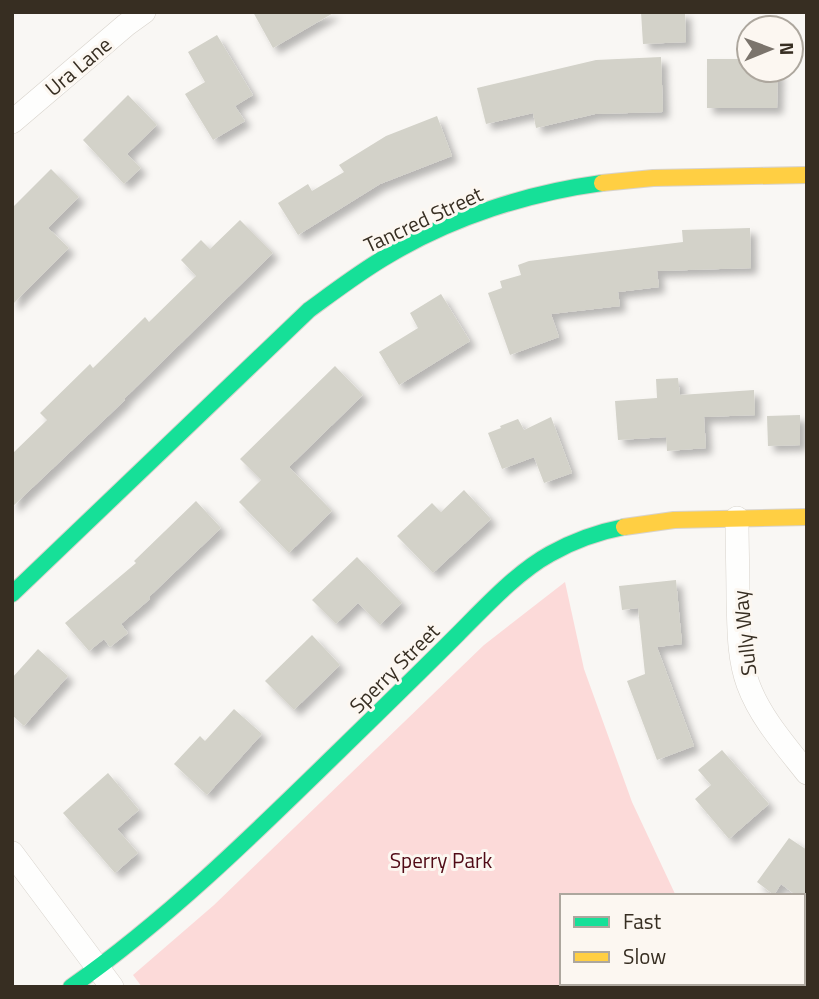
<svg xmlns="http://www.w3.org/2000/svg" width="819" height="999" font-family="'Titillium Web',sans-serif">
	<defs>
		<filter id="shadow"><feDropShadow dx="6" dy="6" stdDeviation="3.5" flood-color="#0004"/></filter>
	</defs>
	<rect width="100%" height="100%" fill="#f9f7f4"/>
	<path fill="#fcdad9" d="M565 582 584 669 632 802 676 896H562V983H698L693 987H142L133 975 214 905 484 645Z"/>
	<g fill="#d3d2c9" filter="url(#shadow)">
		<path d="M253 12H335L273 48Z"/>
		<path d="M641 12H685L686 42 643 44Z"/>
		<path d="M217 35 253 95 235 106 245 121 213 140 185 94 205 82 188 52Z"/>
		<path d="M661 57 663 112 595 114 536 128 533 113 486 124 477 88 596 60Z"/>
		<path d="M707 59H749V70H778L777 108H707Z"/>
		<path d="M128 95 157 125 127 154 141 168 124 184 83 140Z"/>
		<path d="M437 116 452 156 380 184 298 235 278 203 308 184 312 191 344 172 339 165 386 136Z"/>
		<path d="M51 169 79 197 48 228 69 248 12 305V208Z"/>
		<path d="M240 220 273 253 124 399 125 400 12 507V454L47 420 40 413 90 364 93 368 145 317 149 322 196 276 181 260 201 240 210 249Z"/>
		<path d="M750 228 751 268 657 271 659 287 618 292 620 306 551 314 559 337 510 355 488 293 502 288 500 281 521 275 518 265 529 261 683 242 682 230Z"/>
		<path d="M441 294 470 341 399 385 379 352 418 328 410 313Z"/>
		<path d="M335 366 363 395 289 467 332 511 289 553 239 502 261 480 240 459Z"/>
		<path d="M678 378 680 395 754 390 755 415 704 417 706 448 667 451 666 437 618 440 615 401 657 398 656 379Z"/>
		<path d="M800 415V445L768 446 767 416Z"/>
		<path d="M551 417 572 473 544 483 534 457 502 469 488 433 501 428 500 426 518 419 524 430Z"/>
		<path d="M464 490 491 519 433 573 397 536 432 503 441 512Z"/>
		<path d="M196 501 221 528 149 597 150 599 121 624 128 633 110 647 104 639 89 651 65 623 136 563 134 561Z"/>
		<path d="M357 557 402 603 380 625 358 603 336 624 312 600Z"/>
		<path d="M676 580 682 644 657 647 694 746 657 760 627 681 645 674 638 608 622 610 619 586Z"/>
		<path d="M312 635 340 665 294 710 265 681Z"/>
		<path d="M38 649 68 676 24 726 12 715V678Z"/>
		<path d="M234 709 262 734 207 795 174 764 200 736 205 741Z"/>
		<path d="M722 750 769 804 729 839 695 799 711 785 698 770Z"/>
		<path d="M108 773 139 810 117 829 138 853 115 873 63 813Z"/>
		<path d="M789 838 807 850V903L803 900V896H797L781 884 774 895 757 882Z"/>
	</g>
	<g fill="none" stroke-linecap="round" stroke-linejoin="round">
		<defs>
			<g id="street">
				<path d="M12 122 126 25 144 12"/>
				<path d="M737 518C737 545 738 572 738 599 739 626 738 657 748 684 760 717 785 745 807 773"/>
				<path d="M12 853 112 987"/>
			</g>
			<g id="fast">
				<path d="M12 594 309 310C335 291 361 271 389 255 453 217 528 193 602 183"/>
				<path d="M71 987C169 918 255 833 341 749 380 711 419 673 458 634 484 608 517 572 550 554 573 541 598 532 624 527"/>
			</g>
			<g id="slow">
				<path d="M602 183 653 178 807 175"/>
				<path d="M624 527 674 520 807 517"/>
			</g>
		</defs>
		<use href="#street" stroke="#d8d3cc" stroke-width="24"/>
		<use href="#fast" stroke="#d8d3cc" stroke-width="18"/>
		<use href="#slow" stroke="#d8d3cc" stroke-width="18"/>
		<use href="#street" stroke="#fefefd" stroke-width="23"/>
		<use href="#fast" stroke="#16e098" stroke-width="16"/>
		<use href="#slow" stroke="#ffcf43" stroke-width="16"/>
	</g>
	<g text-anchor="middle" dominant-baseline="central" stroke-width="6" stroke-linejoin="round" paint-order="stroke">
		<g font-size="21" fill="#372e22" stroke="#fcf7f1">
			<text transform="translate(78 66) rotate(-40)">Ura Lane</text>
			<text transform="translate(423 219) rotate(-25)">Tancred Street</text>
			<text transform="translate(744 633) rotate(-96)">Sully Way</text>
			<text transform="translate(394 668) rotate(-45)">Sperry Street</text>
		</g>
		<g font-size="21" fill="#500b16" stroke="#fcf7f1">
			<text x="441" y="860">Sperry Park</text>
		</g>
	</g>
	<rect width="819" height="999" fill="none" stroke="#372e22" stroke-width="28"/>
	<rect x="560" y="894" width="245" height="91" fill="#fcf7f1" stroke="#ada79e" stroke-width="2"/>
	<rect x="574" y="917" width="35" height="10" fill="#16e098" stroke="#ada79e" stroke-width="2"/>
	<text x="623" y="929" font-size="21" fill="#372e22">Fast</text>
	<rect x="574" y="952" width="35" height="10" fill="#ffcf43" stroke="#ada79e" stroke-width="2"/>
	<text x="623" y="964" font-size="21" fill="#372e22">Slow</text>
	<g transform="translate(770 49) rotate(89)"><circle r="33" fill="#fcf7f1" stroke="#ada79e" stroke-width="2"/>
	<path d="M0-5L12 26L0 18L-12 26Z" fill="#7b746c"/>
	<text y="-10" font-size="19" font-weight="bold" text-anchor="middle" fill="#372e22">N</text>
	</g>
</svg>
